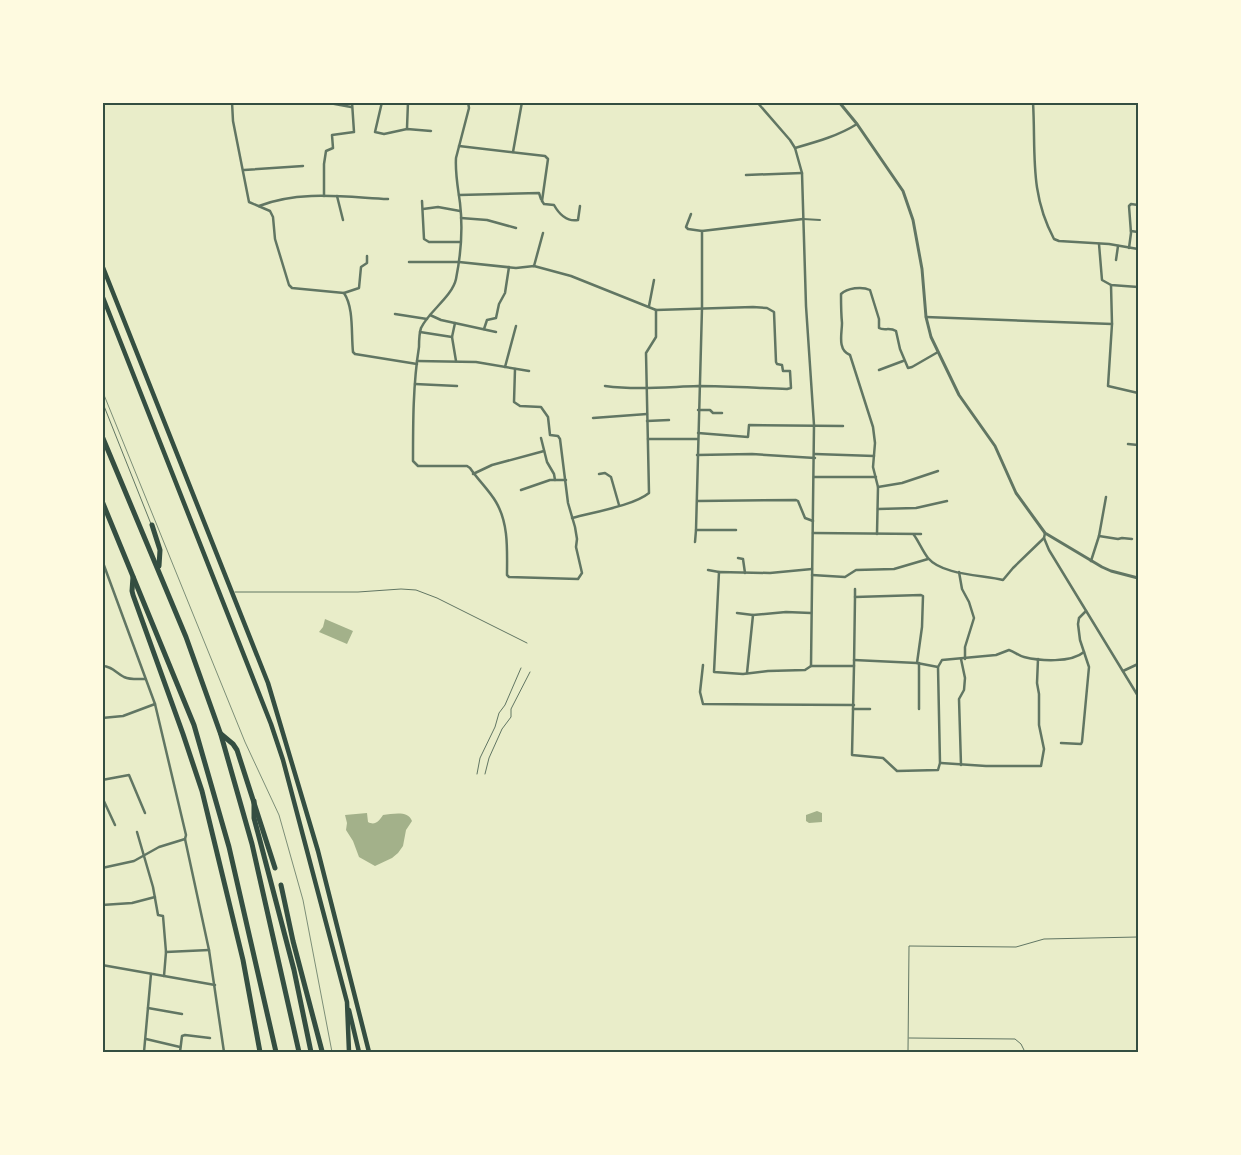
<svg xmlns="http://www.w3.org/2000/svg" width="1241" height="1155" font-family="Bitter,serif">
	<rect width="100%" height="100%" fill="#e9edc9"/>
	<g fill="#a3b18a">
		<path d="M325 619 353 631 347 644 319 632 323 627Z"/>
		<path d="M817 811 822 813V822L809 823 806 821V815Z"/>
		<path d="M367 813 368 822C375 826 379 821 383 815 393 814 408 810 412 821L406 830 403 846 398 853 392 858 375 866 359 857 353 841 346 830 347 823 345 815Z"/>
	</g>
	<g fill="none" stroke-linecap="round" stroke-linejoin="round">
		<g stroke="#617663" stroke-width="1">
			<path d="M102 401 151 524"/>
			<path d="M235 592H358L401 589 416 590 437 598 527 643"/>
			<path d="M477 774 480 758 495 727 499 713 505 705 521 668"/>
			<path d="M485 774 489 758 502 729 511 717V709L530 672"/>
			<path d="M909 1038 1015 1039 1021 1044 1025 1052"/>
			<path d="M908 1052 909 946 1016 947 1044 939 1138 937"/>
		</g>
		<path stroke="#617663" stroke-width="2" d="M803 219 820 220"/>
		<g stroke="#617663" stroke-width="2.5">
			<path d="M232 102 233 121 249 202 270 211 273 217 275 239 289 285 292 288 344 293C354 308 351 333 353 352L355 354 417 364"/>
			<path d="M324 102 351 107"/>
			<path d="M382 102 375 132 384 134 407 129 431 131"/>
			<path d="M468 102 469 108 456 158C455 174 458 188 460 203 463 228 461 254 456 279 452 297 429 311 421 328 419 334 419 341 419 347 413 384 413 423 413 461L418 466H467L470 468C478 480 489 490 496 502 509 524 507 551 507 575L509 577 578 579 582 573 576 547 577 539 575 527 568 503 560 439 558 436 550 435 548 417 541 407 520 406 514 402 515 369"/>
			<path d="M757 102 790 140 795 148 802 173 806 306 814 425 811 666H854L852 755 883 758 897 771 938 770 940 763 938 667 942 660 996 655 1009 650C1015 652 1019 656 1024 657 1040 661 1071 663 1084 652"/>
			<path d="M1033 102C1036 153 1029 192 1054 239L1059 241 1109 244 1138 249"/>
			<path d="M407 128 408 102"/>
			<path d="M459 146 545 156 548 159 542 201"/>
			<path d="M795 148C816 142 838 136 857 124"/>
			<path d="M513 152 522 102"/>
			<path d="M244 170 303 166"/>
			<path d="M746 175 802 173"/>
			<path d="M459 195 539 193 541 199"/>
			<path d="M324 196V164L326 151 333 148 332 135 354 132 352 102"/>
			<path d="M337 196 343 220"/>
			<path d="M422 201 424 239 429 242H460"/>
			<path d="M542 201 544 204 554 205C559 214 566 222 578 220L580 206"/>
			<path d="M259 206C300 190 345 197 388 199"/>
			<path d="M423 209 438 207 460 211"/>
			<path d="M691 214 686 227 688 229 702 231"/>
			<path d="M461 218 487 220 516 228"/>
			<path d="M1131 231 1138 232"/>
			<path d="M1099 244 1102 280 1111 285 1138 287"/>
			<path d="M1129 248 1131 233 1129 206 1131 204 1138 205"/>
			<path d="M1116 260 1118 246"/>
			<path d="M409 262H459L516 268 534 266 571 276 656 310 753 307 767 308 774 312 776 362 777 364 782 365 783 371H790L791 388 787 389C757 388 727 386 698 386 666 387 636 390 605 386"/>
			<path d="M534 266 543 233"/>
			<path d="M1111 285 1112 324 1108 386 1138 393"/>
			<path d="M344 293 359 288 361 267 367 263V256"/>
			<path d="M649 306 654 280"/>
			<path d="M395 314 427 319"/>
			<path d="M430 315 441 320 496 332"/>
			<path d="M926 317 1112 324"/>
			<path d="M455 323 452 337 456 361"/>
			<path d="M484 329 487 320 496 318 499 304 505 293 509 267"/>
			<path d="M420 332 452 337"/>
			<path d="M417 361 476 362 529 371"/>
			<path d="M505 367 516 326"/>
			<path d="M879 370 903 361"/>
			<path d="M415 384 457 386"/>
			<path d="M698 410H710L713 413H722"/>
			<path d="M593 418 647 414"/>
			<path d="M647 421 669 420"/>
			<path d="M698 433 748 437 749 425 843 426"/>
			<path d="M541 438 547 462 554 474 555 480"/>
			<path d="M648 439H698"/>
			<path d="M1128 444 1138 445"/>
			<path d="M815 454 874 456"/>
			<path d="M697 455 752 454 815 458"/>
			<path d="M473 474 492 465 544 451"/>
			<path d="M599 474 605 473 611 477 619 505"/>
			<path d="M814 477H876"/>
			<path d="M878 487 902 483 938 471"/>
			<path d="M521 490 550 480H566"/>
			<path d="M698 501 796 500 798 501 805 518 813 521"/>
			<path d="M878 509 916 508 947 501"/>
			<path d="M572 518C593 512 633 506 649 493L646 353 656 337V310"/>
			<path d="M736 530H696L702 308V231L803 219"/>
			<path d="M813 533 921 534"/>
			<path d="M1045 533 1044 538 1049 550 1138 696"/>
			<path d="M877 534 878 487 873 467 875 443 873 427 850 355C837 350 842 333 842 323 841 313 841 304 841 294 847 288 862 286 870 290L879 319V328C884 331 890 327 896 331L900 349 908 368 912 367 938 352"/>
			<path d="M914 535C919 542 923 552 928 558 942 575 982 575 1003 580L1013 568 1044 538"/>
			<path d="M1099 536 1118 539 1122 538 1132 539"/>
			<path d="M695 542 696 530"/>
			<path d="M738 558 743 559 745 573"/>
			<path d="M102 560 155 704 186 835 185 839 209 950 224 1052"/>
			<path d="M1091 561 1099 536 1106 497"/>
			<path d="M708 570 719 572"/>
			<path d="M959 572 962 589 969 602 974 618 965 647V659"/>
			<path d="M812 575 845 577 856 570 894 569 928 559"/>
			<path d="M855 597V589"/>
			<path d="M737 613 753 615"/>
			<path d="M854 660 917 663 938 667"/>
			<path d="M703 665 700 692 703 704 854 705"/>
			<path d="M102 666C112 666 116 673 124 677 131 680 138 679 145 679"/>
			<path d="M811 666 805 670 768 671 743 674 714 672 719 572 770 573 812 569"/>
			<path d="M854 666 855 597 921 595 923 596 922 627 917 663"/>
			<path d="M1123 671 1138 664"/>
			<path d="M747 673 753 615 786 612 811 613"/>
			<path d="M853 709H870"/>
			<path d="M919 709V663"/>
			<path d="M102 718 123 716 155 704"/>
			<path d="M1061 743 1081 744 1082 742 1089 667 1080 640 1078 624 1079 618 1086 611"/>
			<path d="M941 763 986 766H1041L1044 749 1039 725V694L1037 683 1038 659"/>
			<path d="M961 765 959 699 964 690 965 678 961 659"/>
			<path d="M102 780 129 775 145 813"/>
			<path d="M102 797 115 825"/>
			<path d="M137 832 153 887 158 915 163 916 166 952 164 976"/>
			<path d="M102 868 134 861 159 847 185 839"/>
			<path d="M102 905 132 903 155 897"/>
			<path d="M166 952 209 950"/>
			<path d="M102 965 215 985"/>
			<path d="M148 1008 182 1014"/>
			<path d="M146 1039 180 1047"/>
			<path d="M144 1052 151 974"/>
			<path d="M180 1052 182 1036 185 1035 210 1038"/>
		</g>
		<path stroke="#617663" stroke-width="3" d="M839 102 857 124 903 191 913 220 922 269 926 317 931 337 959 395 995 446 1016 493 1045 533 1102 567 1111 571 1138 578"/>
		<g stroke="#344e41" stroke-width="4.5">
			<path d="M102 265 268 683 318 851 369 1052"/>
			<path d="M102 295 271 724 283 760 347 1002 349 1052"/>
			<path d="M349 1010 359 1052"/>
		</g>
		<g stroke="#344e41" stroke-width="5">
			<path d="M102 436 186 637 221 735 252 844 299 1052"/>
			<path d="M102 501 194 725 229 847 276 1052"/>
			<path d="M152 525 160 550 159 566"/>
			<path d="M133 577 132 591 133 595 183 734 202 791 243 960 260 1052"/>
			<path d="M221 734 233 744 237 750 275 868"/>
			<path d="M254 801V818L294 970 311 1052"/>
			<path d="M281 885 293 941 322 1051"/>
		</g>
		<path stroke="#7c8e77" stroke-width="1" d="M102 390 245 742 279 815 303 900 332 1052"/>
	</g>
	<rect width="1241" height="1155" fill="none" stroke="#fefae0" stroke-width="208"/>
	<rect x="104" y="104" width="1033" height="947" fill="none" stroke="#344e41" stroke-width="2"/>
</svg>
